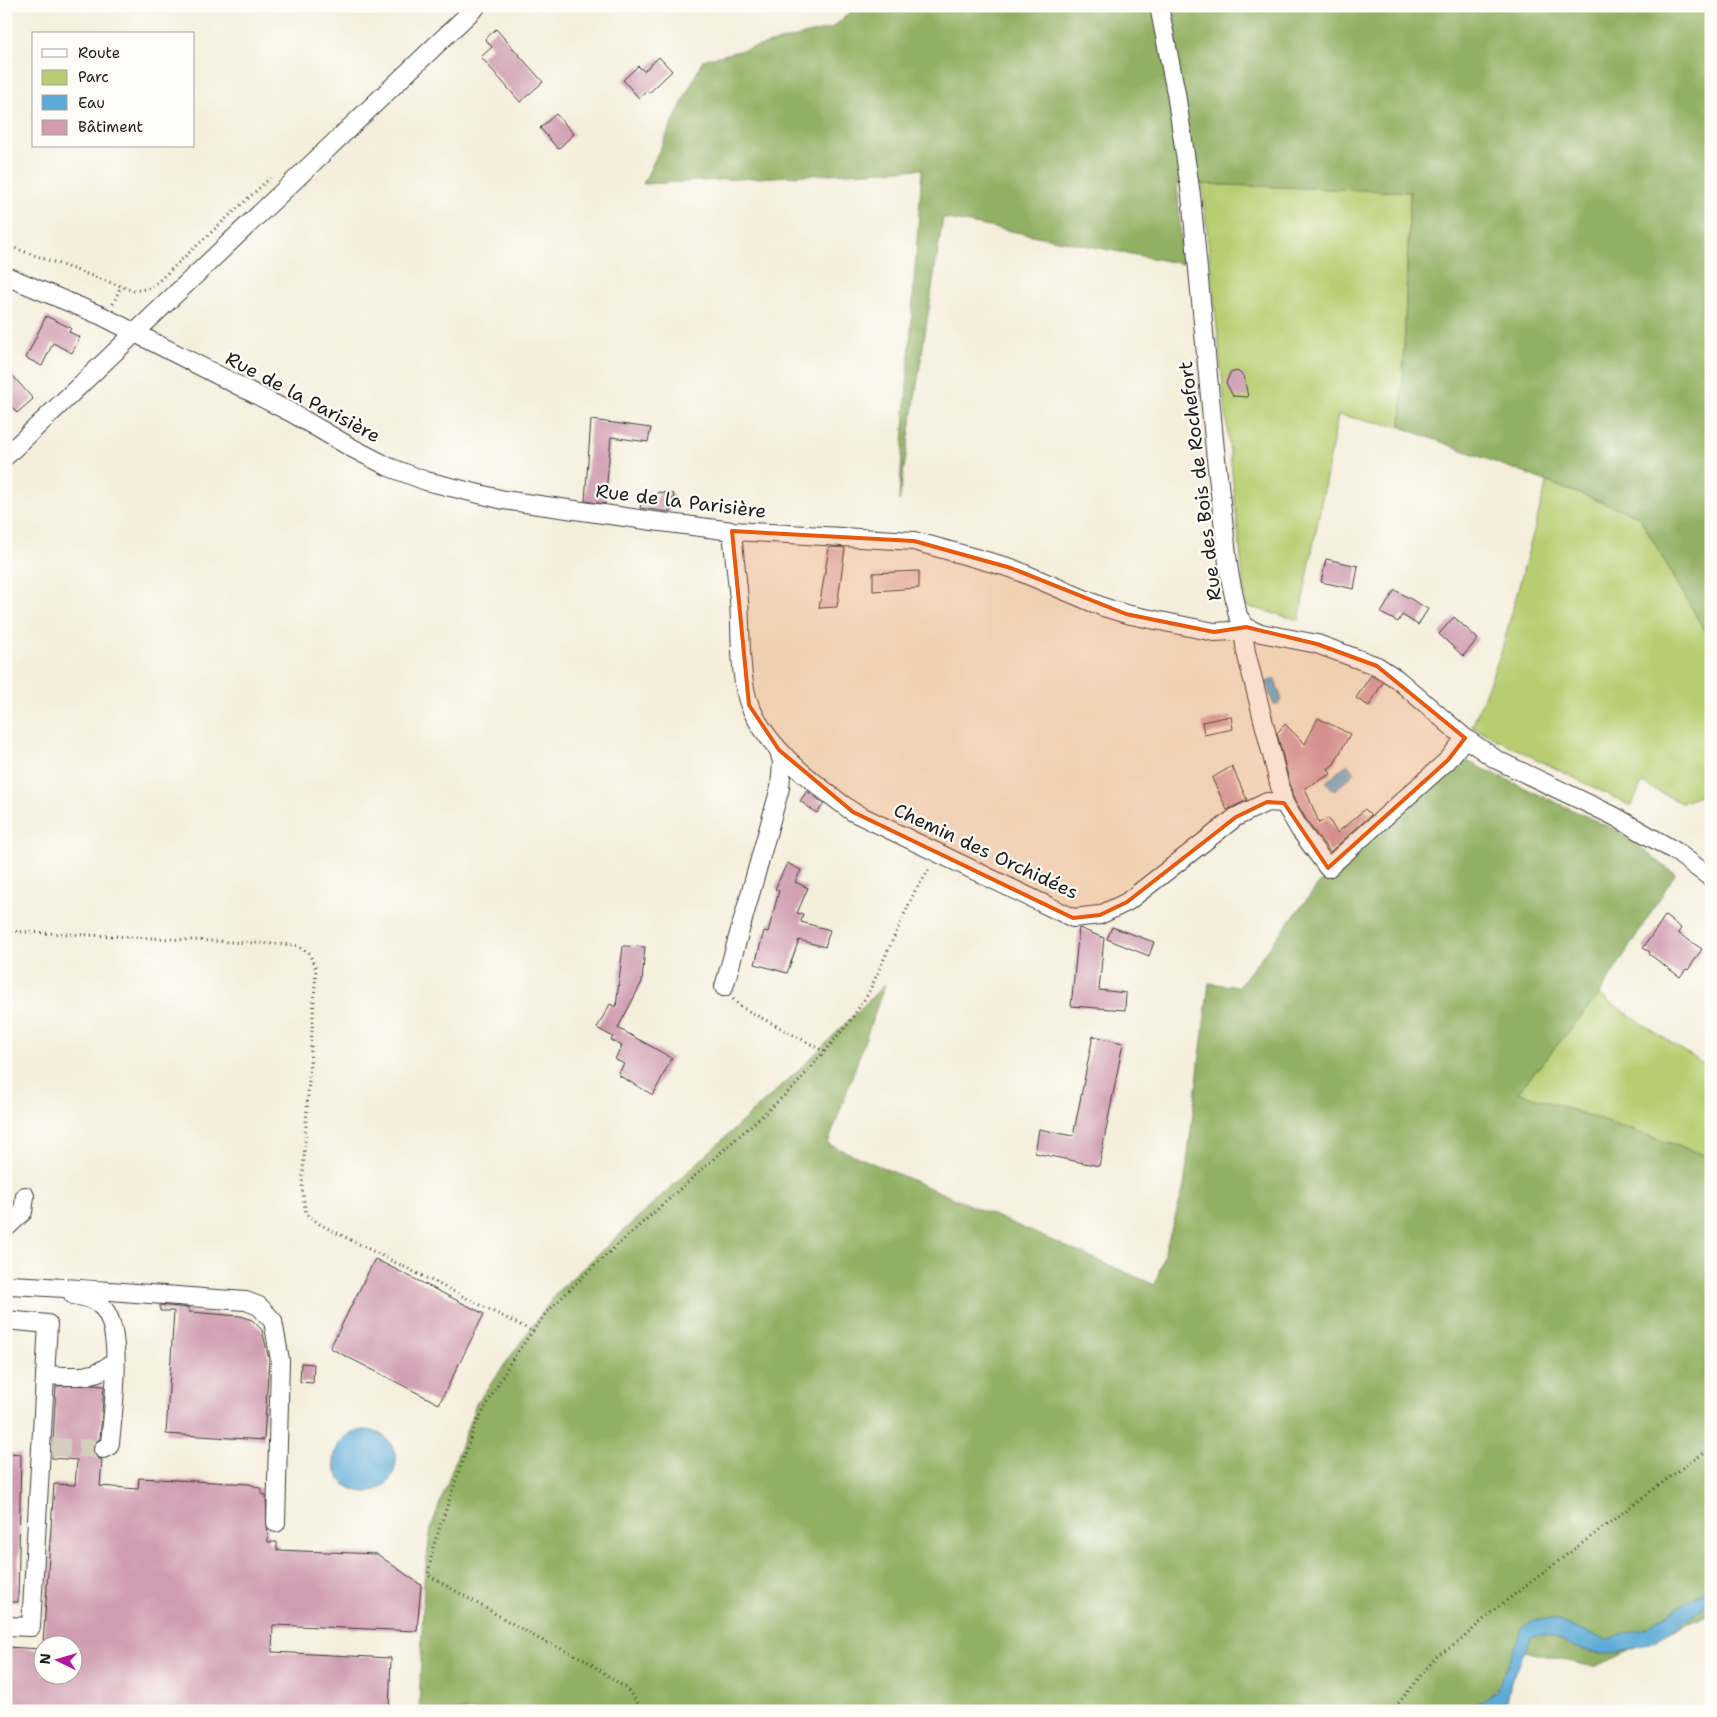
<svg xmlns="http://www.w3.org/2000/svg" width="1717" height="1717" font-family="'Shantell Sans',sans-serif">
	<rect width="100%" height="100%" fill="#fdfcf7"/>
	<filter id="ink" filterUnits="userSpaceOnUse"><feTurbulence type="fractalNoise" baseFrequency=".02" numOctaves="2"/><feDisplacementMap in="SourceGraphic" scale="10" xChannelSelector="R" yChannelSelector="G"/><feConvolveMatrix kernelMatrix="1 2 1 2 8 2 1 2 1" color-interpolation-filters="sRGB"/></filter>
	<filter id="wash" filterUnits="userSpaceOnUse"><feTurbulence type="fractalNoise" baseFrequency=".0096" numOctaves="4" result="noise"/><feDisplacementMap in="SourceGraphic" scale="20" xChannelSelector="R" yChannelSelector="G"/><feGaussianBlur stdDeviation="1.12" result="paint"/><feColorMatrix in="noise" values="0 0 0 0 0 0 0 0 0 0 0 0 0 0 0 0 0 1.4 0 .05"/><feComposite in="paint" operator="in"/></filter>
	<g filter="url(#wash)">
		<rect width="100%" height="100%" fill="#f4eedb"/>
		<g fill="#b8cd71" stroke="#6a7446">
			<path d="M1202 184 1410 192 1401 427 1338 415 1299 620 1246 606Z"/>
			<path d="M1547 482 1639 516 1711 642V792L1681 803 1642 783 1631 806 1472 727 1501 653Z"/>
			<path d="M1599 995 1711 1069V1157L1518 1092Z"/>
		</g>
		<g fill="#92b063" stroke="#576640">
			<path d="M857 6H1711V642L1639 516 1401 427 1410 192 1177 183 1183 264 943 218 899 501 922 169 643 184 703 60 832 28Z"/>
			<path d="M1460 758 1618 831 1675 874 1599 995 1518 1092 1711 1157V1613L1594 1667 1525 1651 1479 1711H419L424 1581 431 1528 476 1404 558 1291 806 1063 885 984 828 1144 1155 1285 1184 1187 1209 983 1238 987 1322 880Z"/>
		</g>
		<g fill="#5caad6" stroke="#3c6379">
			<path d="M1275 679 1282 700 1279 704H1273L1266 682Z"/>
			<path d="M1347 764 1355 773 1334 791 1326 782Z"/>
			<circle cx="365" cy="1461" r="31"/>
			<path d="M1711 1588V1600C1677 1631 1629 1665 1580 1649 1563 1643 1550 1629 1531 1638L1512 1678 1507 1700 1491 1710 1465 1711 1496 1692 1523 1627 1534 1620H1556L1605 1640 1644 1628Z"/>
		</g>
		<g id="blocks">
			<g fill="#d09db0">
				<path d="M496 29 543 82 520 102 481 57 492 47 485 39Z"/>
				<path d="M659 57 672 71 649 93 647 91 639 98 623 80 638 66 644 71Z"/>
				<path d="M556 114 574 134 558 149 540 128Z"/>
				<path d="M46 316 71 328 69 332 80 337 72 353 53 343 42 366 26 358Z"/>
				<path d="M6 368 33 399 17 413 6 400Z"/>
				<path d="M1237 371 1244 376 1248 397 1233 396 1226 383 1230 373Z"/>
				<path d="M591 420 651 428 648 442 611 437 605 504 585 501Z"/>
				<path d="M658 492 674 494 670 512 640 508 642 498 656 500Z"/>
				<path d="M829 547 845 548 837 607 819 608Z"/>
				<path d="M1326 559 1358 566 1354 589 1321 582Z"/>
				<path d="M919 571V588L873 591V573Z"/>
				<path d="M1395 590 1428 609 1418 625 1402 615 1398 622 1381 613Z"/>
				<path d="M1454 617 1478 639 1463 656 1439 634Z"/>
				<path d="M1371 675 1383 682 1369 706 1356 698Z"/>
				<path d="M1231 716 1233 729 1204 735 1202 722Z"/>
				<path d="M1318 718 1350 734 1334 764 1328 769 1331 774 1305 788 1319 823 1328 818 1337 833 1365 809 1371 815 1330 852 1309 824 1293 797 1277 733 1285 724 1305 744Z"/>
				<path d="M1232 766 1247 800 1227 810 1212 778Z"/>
				<path d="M807 791 824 804 817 813 800 801Z"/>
				<path d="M787 863 801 870 795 882 808 888 797 913 803 914 801 922 830 930 825 947 799 940 787 973 755 964 764 931 768 932 779 891 775 889Z"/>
				<path d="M1665 916 1681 928 1678 933 1702 949 1688 970 1686 969 1680 977 1649 954 1650 952 1643 948Z"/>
				<path d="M1112 927 1154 942 1149 956 1107 939Z"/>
				<path d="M1079 928 1104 938 1099 990 1126 993 1125 1010 1071 1006Z"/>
				<path d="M623 946 645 947 642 982 618 1028 672 1058 653 1095 618 1075 624 1064 615 1059 622 1046 611 1040 613 1037 597 1028 610 1004 616 1007Z"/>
				<path d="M1093 1036 1123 1043 1099 1166 1035 1153 1039 1129 1073 1136Z"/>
				<path d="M375 1259 484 1314 439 1404 330 1348Z"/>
				<path d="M160 1305 189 1308V1312L241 1316 252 1320 262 1330 269 1359 264 1440 166 1434 174 1311H160Z"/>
				<path d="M301 1363 314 1364 313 1383 300 1382Z"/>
				<path d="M92 1385 104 1386 100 1439 94 1443 92 1449 97 1458 102 1460 100 1486 138 1489 139 1478 249 1484 262 1489V1494L266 1495 268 1542H277V1550L377 1554 421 1585 417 1631 273 1625 272 1652 391 1658 389 1711H6V1647L42 1649V1674H72V1644H43L54 1484 75 1485 77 1460 52 1458 56 1386Z"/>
				<path d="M6 1453 21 1454 18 1602H6Z"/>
			</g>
		</g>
	</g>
	<g filter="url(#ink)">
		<use href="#blocks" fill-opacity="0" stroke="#3c3c39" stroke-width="1"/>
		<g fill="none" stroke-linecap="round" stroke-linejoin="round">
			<path stroke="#d4cebe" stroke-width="18" stroke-dasharray="18 9" stroke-linecap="butt" d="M52 1447 103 1449"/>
			<defs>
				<g id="minor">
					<path d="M1159 6 1176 93 1191 195 1215 450 1229 572 1238 616 1246 627 1256 632 1317 644 1377 666 1397 679 1465 738 1497 760 1614 816 1675 851 1711 878"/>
					<path d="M6 276 102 316 292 413 352 448 389 467 426 481 504 500 653 521 732 531 914 541 1011 568 1103 607 1126 614 1214 632 1233 631 1246 627 1244 639 1246 652 1284 803 1300 830 1328 868 1448 760 1465 738"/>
					<path d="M6 456 477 6"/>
					<path d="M732 531C734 554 737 577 739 600 741 628 739 681 750 706 769 751 815 784 853 812L1073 918 1100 915 1127 902 1236 817 1267 802 1284 803"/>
					<path d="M724 987 780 788 782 762 779 750"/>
					<path d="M6 1228 23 1212 25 1196"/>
					<path d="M6 1285C87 1288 166 1296 246 1301L259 1306 273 1321 280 1360 276 1523"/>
					<path d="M73 1295C85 1297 96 1299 104 1309 124 1333 113 1411 110 1443L109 1446 103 1449"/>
					<path d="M6 1320 48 1324 31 1627 6 1626"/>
					<path d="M45 1375C71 1376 96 1381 115 1360"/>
				</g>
			</defs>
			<use href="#minor" stroke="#3c3c39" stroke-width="20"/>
			<g stroke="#3c3c39" stroke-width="3" stroke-dasharray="1 4" stroke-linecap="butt">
				<path d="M6 245 134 291 151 288 270 178"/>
				<path d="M113 304 121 286"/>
				<path d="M6 931 295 945 309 953 316 969 302 1188 306 1214 321 1225 532 1331"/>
				<path d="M733 999 741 1007 824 1051"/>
				<path d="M644 1711 627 1689 584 1659 539 1639 428 1575 433 1547 474 1428 511 1361 546 1313 592 1268 795 1086 848 1024 868 994 915 891 931 867"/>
				<path d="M1392 1711 1436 1657 1460 1641 1495 1609 1690 1462 1711 1449"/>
			</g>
			<use href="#minor" stroke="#fff" stroke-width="18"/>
		</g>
	</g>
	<path fill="#e8590c" fill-opacity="0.2" stroke="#e8590c" stroke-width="4" stroke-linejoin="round" d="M732 531 914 541 1011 568 1126 614 1214 632 1246 627 1317 644 1377 666 1465 738 1448 760 1328 868 1284 803 1267 802 1236 817 1127 902 1100 915 1073 918 853 812 779 750 749 705Z"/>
	<g text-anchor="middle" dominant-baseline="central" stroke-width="4.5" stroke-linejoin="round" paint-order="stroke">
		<g font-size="19" fill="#1c1c1c" stroke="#fdfcf7">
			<text transform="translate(303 397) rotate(28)">Rue de la Parisière</text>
			<text transform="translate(1200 481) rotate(-97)">Rue des Bois de Rochefort</text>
			<text transform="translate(681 501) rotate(7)">Rue de la Parisière</text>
			<text transform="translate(986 851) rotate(25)">Chemin des Orchidées</text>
		</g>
	</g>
	<rect width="1717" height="1717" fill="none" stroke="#fdfcf7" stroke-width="25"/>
	<rect x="32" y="32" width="162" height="115" fill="#fdfcf7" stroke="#a3a29f"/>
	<rect x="42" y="49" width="25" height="8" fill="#ffffff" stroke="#a3a29f"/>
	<text x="78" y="58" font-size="15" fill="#1c1c1c">Route</text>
	<rect x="42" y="70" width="25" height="15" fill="#b8cd71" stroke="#a3a29f"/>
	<text x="78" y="82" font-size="15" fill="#1c1c1c">Parc</text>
	<rect x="42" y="95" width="25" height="15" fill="#5caad6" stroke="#a3a29f"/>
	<text x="78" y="108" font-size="15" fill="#1c1c1c">Eau</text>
	<rect x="42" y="120" width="25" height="15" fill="#d09db0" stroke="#a3a29f"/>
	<text x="78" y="132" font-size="15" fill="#1c1c1c">Bâtiment</text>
	<g transform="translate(58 1660) rotate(275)"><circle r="24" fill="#fdfcf7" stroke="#a3a29f"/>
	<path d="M0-4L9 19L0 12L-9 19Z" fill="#b5179e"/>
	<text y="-8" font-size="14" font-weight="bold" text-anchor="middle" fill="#1c1c1c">N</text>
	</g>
</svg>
